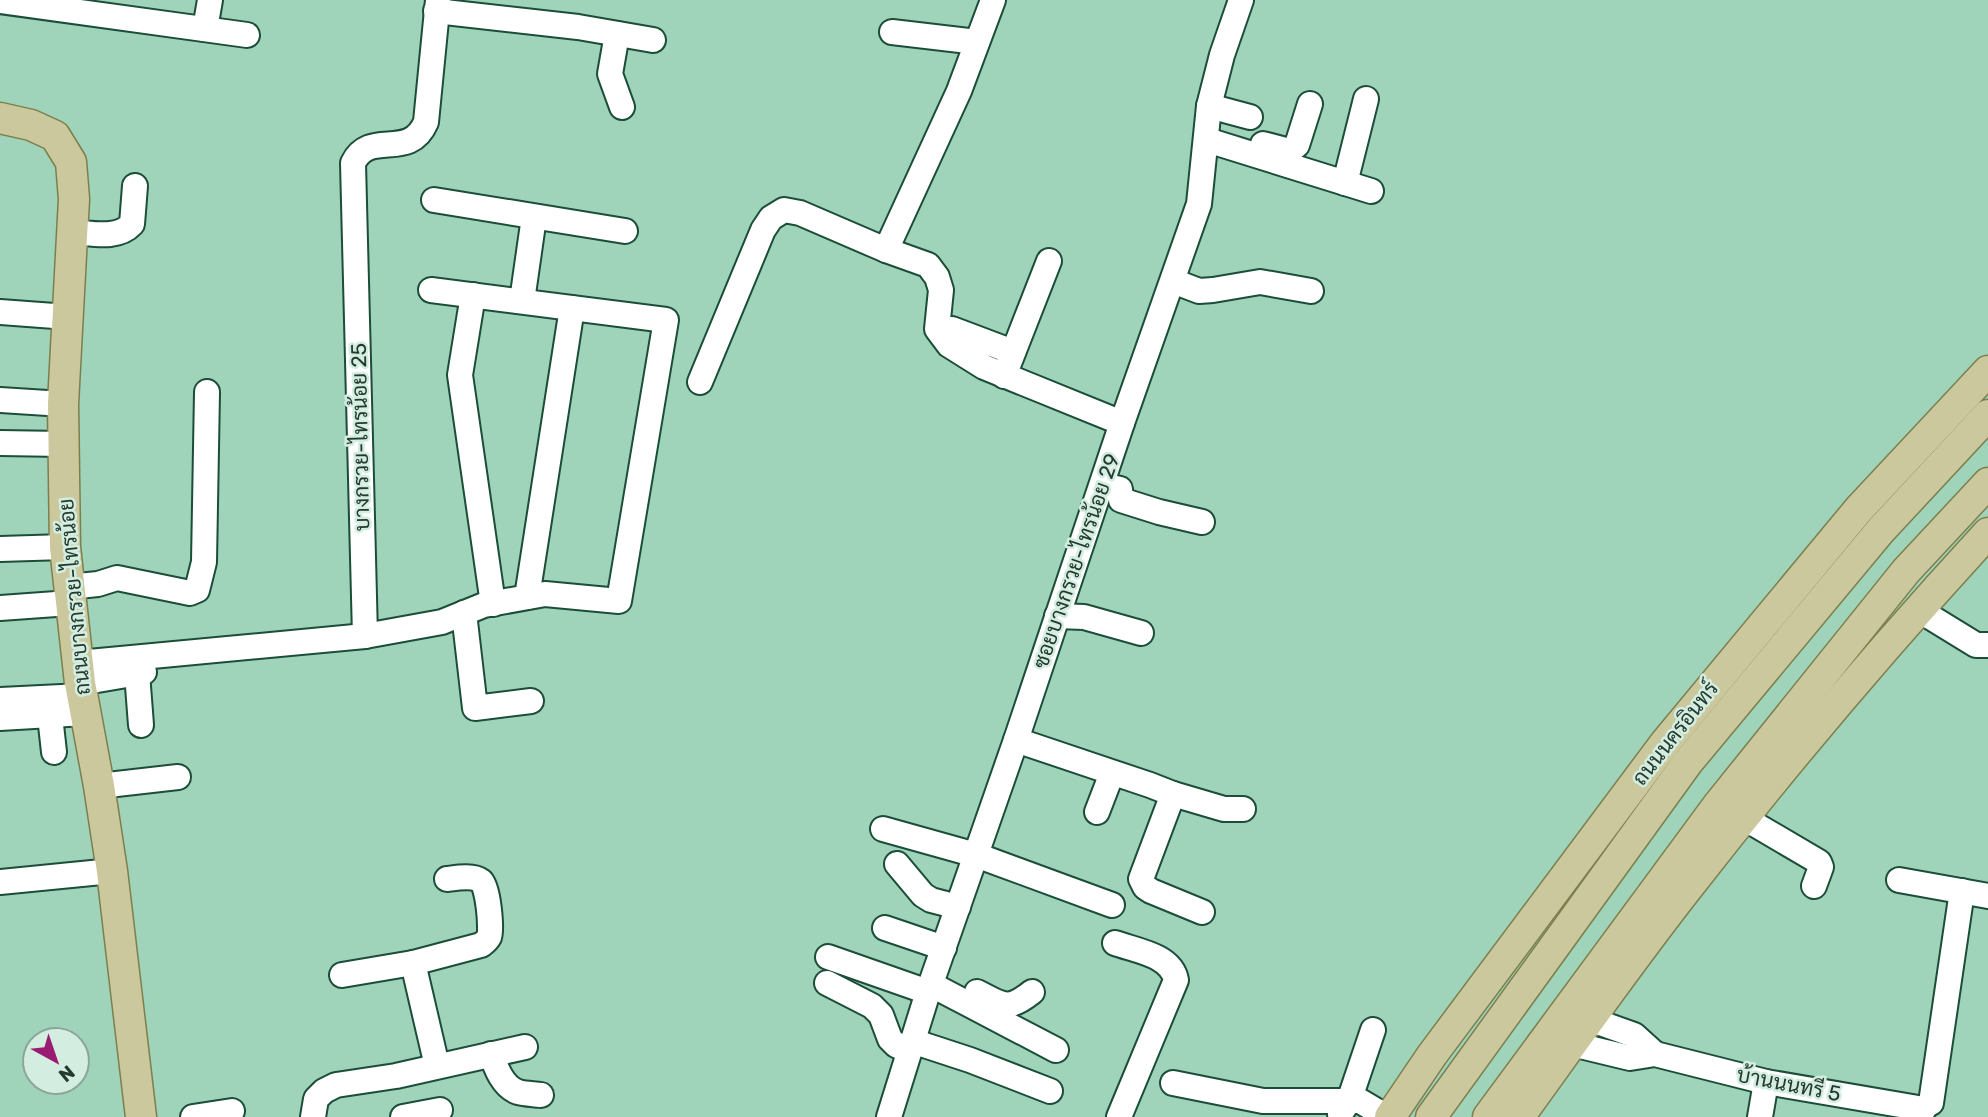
<svg xmlns="http://www.w3.org/2000/svg" width="1988" height="1117" font-family="Rubik,Sarabun,sans-serif">
	<rect width="100%" height="100%" fill="#9fd3ba"/>
	<g fill="none" stroke-linecap="round" stroke-linejoin="round">
		<defs>
			<g id="minor">
				<path d="M0 1 247 35"/>
				<path d="M436 11 578 27 653 40"/>
				<path d="M205 29 210 0"/>
				<path d="M892 32 977 42"/>
				<path d="M617 34 610 74 622 107"/>
				<path d="M1209 106 1250 117"/>
				<path d="M1207 140 1371 191"/>
				<path d="M1263 144 1290 151 1297 145 1310 104"/>
				<path d="M1345 183 1366 99"/>
				<path d="M434 200 625 231"/>
				<path d="M72 232C92 233 117 240 132 224L135 186"/>
				<path d="M886 250 959 91 993 0"/>
				<path d="M1173 281 1199 291 1213 290 1260 282 1311 291"/>
				<path d="M473 295 460 375 493 604"/>
				<path d="M522 301 534 217"/>
				<path d="M0 312 68 317"/>
				<path d="M952 329 1013 352"/>
				<path d="M1004 376 1049 261"/>
				<path d="M700 382 763 230 771 218 784 210 800 213 886 250 928 265 937 277 941 290 937 329 949 345 984 367 1122 423"/>
				<path d="M0 400 63 404"/>
				<path d="M0 443 63 444"/>
				<path d="M1102 485 1120 489 1121 500 1159 512 1202 522"/>
				<path d="M0 549 65 547"/>
				<path d="M68 587 98 584 117 578 190 593 197 590 204 562 207 392"/>
				<path d="M527 597 572 308"/>
				<path d="M0 608 70 603"/>
				<path d="M1919 610 1976 645H1988"/>
				<path d="M464 613 475 708 531 701"/>
				<path d="M1057 616 1084 617 1141 633"/>
				<path d="M365 636 353 163C370 128 409 162 426 122L438 0"/>
				<path d="M78 663 365 636 442 622 484 605 545 594 619 601 666 320 431 290"/>
				<path d="M137 673 141 725"/>
				<path d="M80 683 144 672"/>
				<path d="M0 700 82 696"/>
				<path d="M50 716 54 752"/>
				<path d="M0 718 85 713"/>
				<path d="M1016 740 1150 785 1173 794 1141 879 1145 887 1151 891 1202 912"/>
				<path d="M99 786 178 777"/>
				<path d="M1173 794 1224 809H1243"/>
				<path d="M1097 812 1112 773"/>
				<path d="M1744 818 1819 862 1821 867 1814 886"/>
				<path d="M883 829 976 855 1112 905"/>
				<path d="M897 864 923 895 931 900 958 907"/>
				<path d="M1899 880 1988 896"/>
				<path d="M0 882 112 871"/>
				<path d="M885 928 944 948"/>
				<path d="M1115 943C1137 951 1171 955 1176 980L1119 1117"/>
				<path d="M828 957 928 992"/>
				<path d="M413 963 481 945C485 942 487 941 489 937 492 929 488 886 481 881 473 875 456 878 447 879"/>
				<path d="M342 975 413 963 437 1066"/>
				<path d="M827 983 872 1006 881 1015 890 1039 896 1045 909 1051"/>
				<path d="M932 985 1056 1050"/>
				<path d="M977 992C1003 1005 1007 1012 1032 992"/>
				<path d="M1589 1019 1634 1035 1655 1054"/>
				<path d="M912 1041 970 1060 1050 1091"/>
				<path d="M1572 1044 1630 1058 1655 1054 1766 1082 1924 1109"/>
				<path d="M491 1054C496 1068 503 1087 518 1092 525 1094 534 1094 541 1095"/>
				<path d="M1173 1083 1263 1101H1360L1387 1117"/>
				<path d="M1931 1103 1962 891"/>
				<path d="M1340 1114 1349 1101 1373 1030"/>
				<path d="M193 1117 232 1111"/>
				<path d="M313 1117 316 1099 324 1091 336 1085 396 1076 525 1047"/>
				<path d="M403 1117 440 1110"/>
				<path d="M889 1117 928 992 1016 740 1122 423 1199 204 1209 106 1222 55 1241 0"/>
				<path d="M1760 1117 1766 1082"/>
			</g>
			<g id="major">
				<path d="M0 118 31 125 55 136 71 162 74 199 63 404 65 547 80 683 99 786 112 871 141 1117"/>
				<path d="M1390 1117 1432 1055 1665 743 1859 509 1988 371"/>
				<path d="M1431 1117 1688 762 1881 530 1988 415"/>
				<path d="M1488 1117 1718 805 1906 571 1988 483"/>
				<path d="M1519 1117C1574 1041 1628 964 1686 890 1782 767 1883 647 1988 533"/>
			</g>
		</defs>
		<use href="#minor" stroke="#1b4d39" stroke-width="28"/>
		<use href="#major" stroke="#7b7f4c" stroke-width="33"/>
		<use href="#minor" stroke="#fff" stroke-width="24"/>
		<use href="#major" stroke="#ccc89d" stroke-width="30"/>
	</g>
	<g text-anchor="middle" dominant-baseline="central" stroke-width="5" stroke-linejoin="round" paint-order="stroke">
		<g font-size="21" fill="#24392f" stroke="#d3ede0">
			<text transform="translate(360 437) rotate(-91)">บางกรวย-ไทรน้อย 25</text>
			<text transform="translate(1076 561) rotate(-71)">ซอยบางกรวย-ไทรน้อย 29</text>
			<text transform="translate(74 597) rotate(-95)">ถนนบางกรวย-ไทรน้อย</text>
			<text transform="translate(1675 733) rotate(-52)">ถนนนครอินทร์</text>
			<text transform="translate(1789 1084) rotate(11)">บ้านนนทรี 5</text>
		</g>
	</g>
	<g transform="translate(56 1061) rotate(140)"><circle r="33" fill="#d3ede0" stroke="#8da599" stroke-width="2"/>
	<path d="M0-5L12 26L0 18L-12 26Z" fill="#9a1c72"/>
	<text y="-10" font-size="19" font-weight="bold" text-anchor="middle" fill="#24392f">N</text>
	</g>
</svg>
